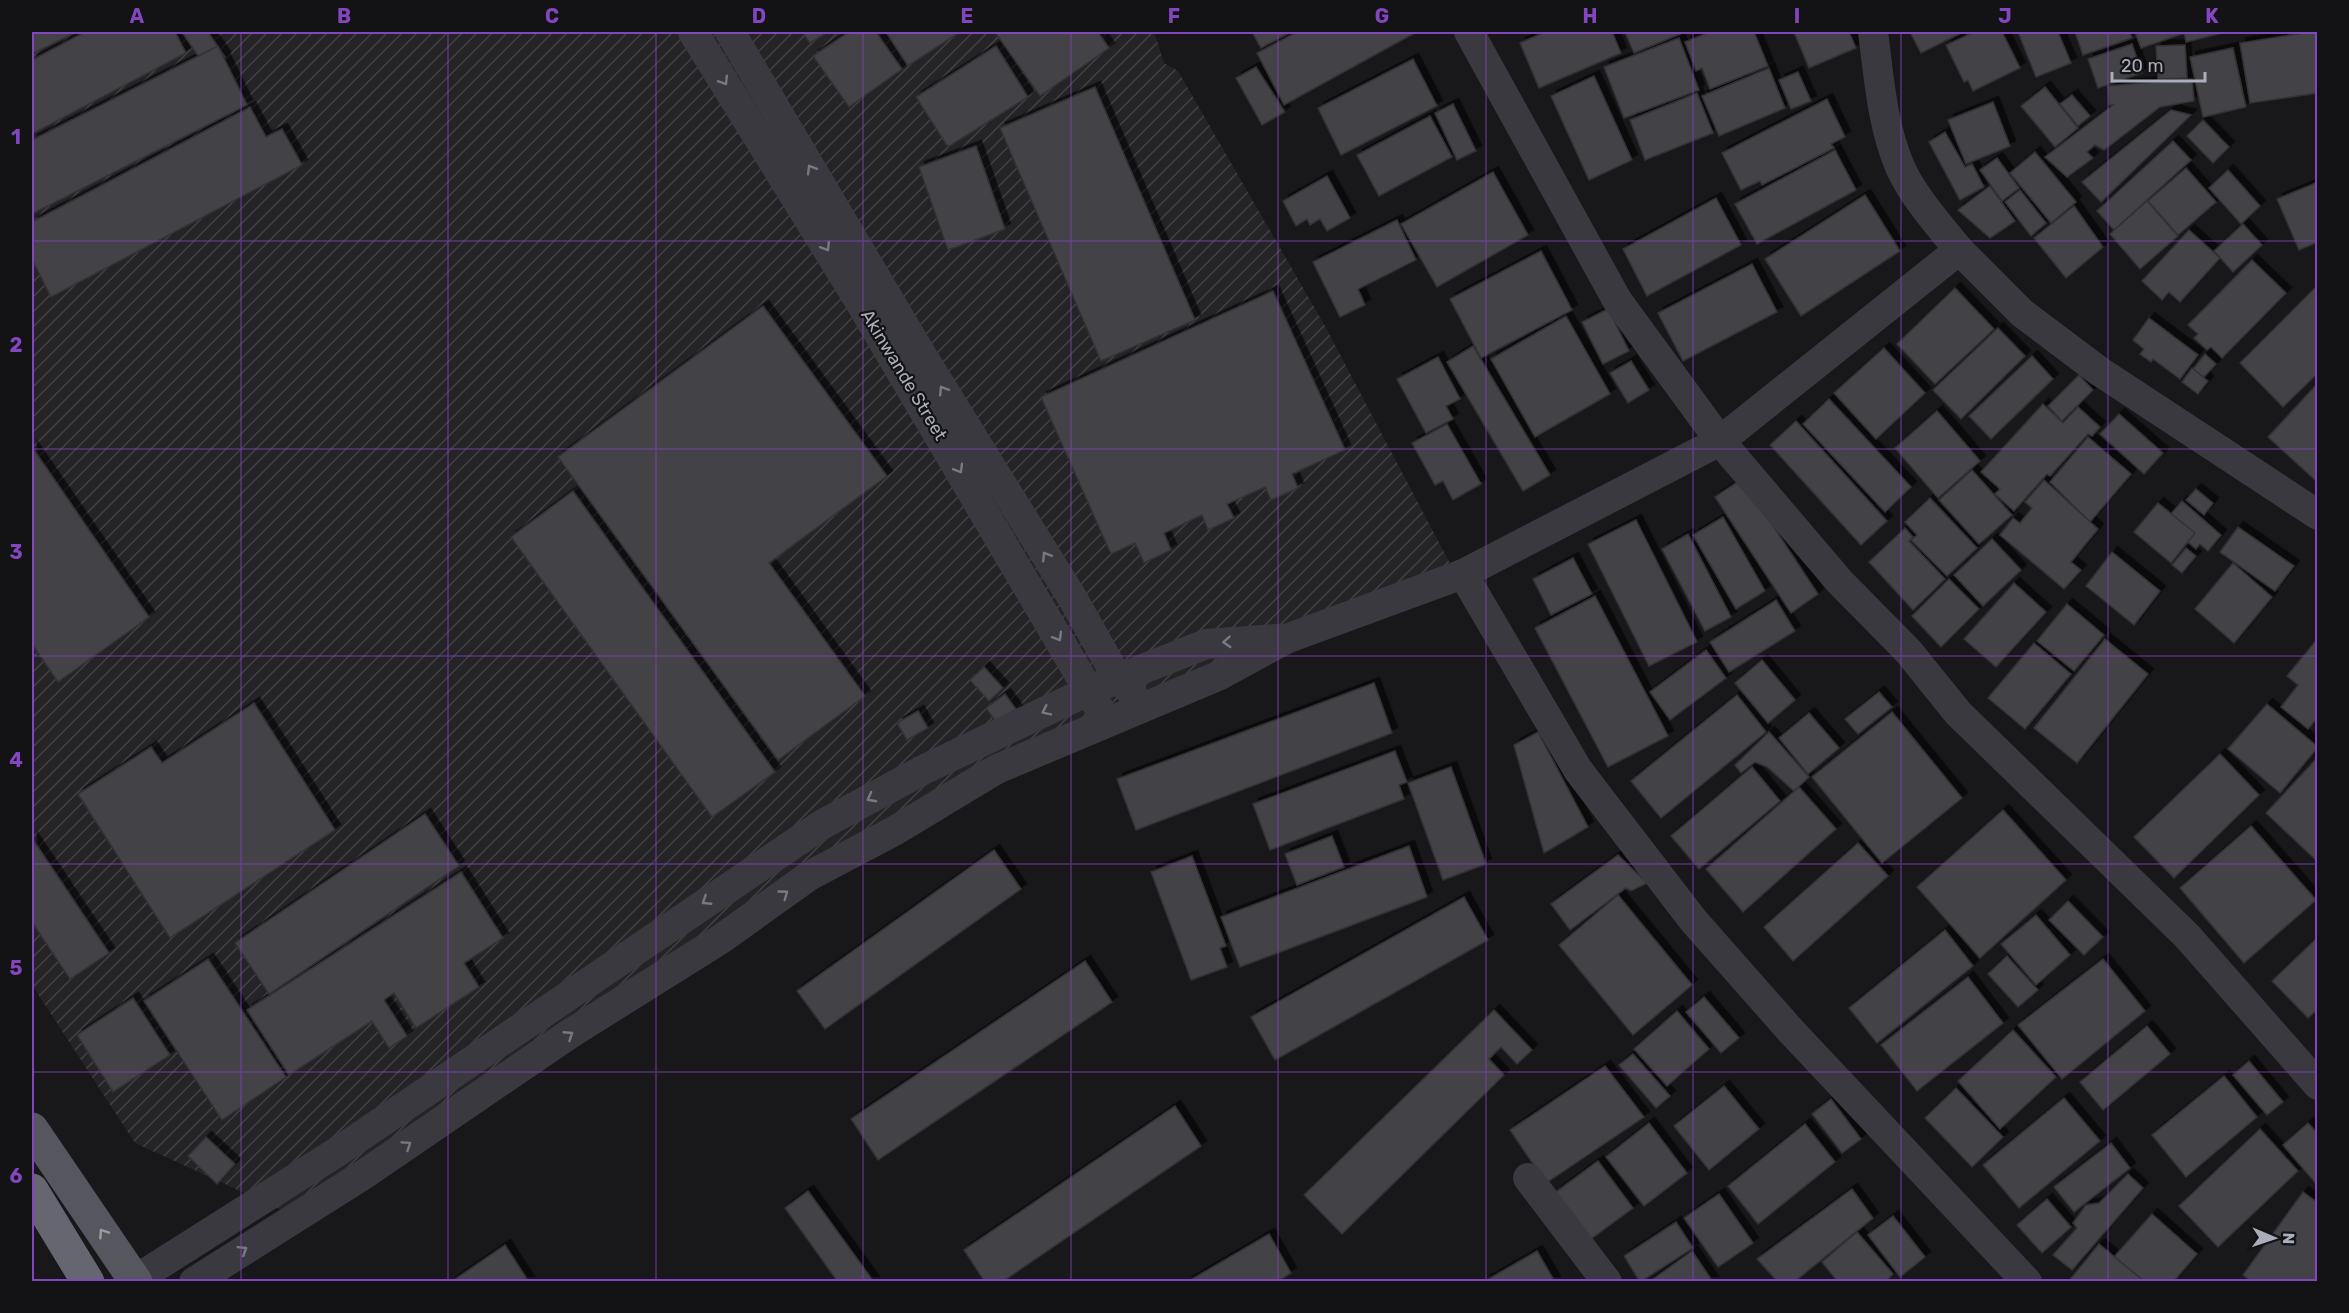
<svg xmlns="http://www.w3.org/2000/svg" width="2349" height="1313" font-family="Rubik,sans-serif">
	<defs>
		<pattern id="industrial-furrows" width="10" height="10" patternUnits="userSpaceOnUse" patternTransform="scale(1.5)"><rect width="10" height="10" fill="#242427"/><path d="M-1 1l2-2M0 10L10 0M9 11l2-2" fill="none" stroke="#414144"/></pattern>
		<filter id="shadow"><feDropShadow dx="5.5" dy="-5.5" stdDeviation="0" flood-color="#0009"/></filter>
	</defs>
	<rect width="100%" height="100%" fill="#18181a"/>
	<path fill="url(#industrial-furrows)" d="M32 32H1154L1164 63 1178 71 1325 326 1464 590 1103 709 288 1213 135 1143 32 985Z"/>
	<g fill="#424247" stroke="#323236" stroke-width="1.5" filter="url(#shadow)">
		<path d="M32 32H76L32 54Z"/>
		<path d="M85 32H175L186 53 32 134V60Z"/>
		<path d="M182 32H208L225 57 207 69Z"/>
		<path d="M802 32H828L810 43Z"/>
		<path d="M849 32H876L902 69 849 107 813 56Z"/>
		<path d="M886 32H960L908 66Z"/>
		<path d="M995 32H1098L1109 48 1040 96Z"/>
		<path d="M1252 32H1291L1261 48Z"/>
		<path d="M1297 32H1412L1413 34 1284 105 1257 53Z"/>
		<path d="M1545 32H1612L1621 53 1539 88 1520 43Z"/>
		<path d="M1625 32H1685L1634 53Z"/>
		<path d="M1710 32H1754L1768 66 1710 89 1702 68 1696 71 1685 42Z"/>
		<path d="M1794 32H1849L1856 48 1809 68Z"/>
		<path d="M1910 32H1963L1921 53Z"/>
		<path d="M1974 32H2002L2020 68 1973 91 1968 80 1964 82 1946 45Z"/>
		<path d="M2018 32H2058L2071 63 2036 77Z"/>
		<path d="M2075 32H2130L2132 38 2083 55Z"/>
		<path d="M2135 32H2185V33L2141 48Z"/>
		<path d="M2184 32H2223V33L2186 42Z"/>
		<path d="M2310 32H2318V93L2250 103 2240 43Z"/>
		<path d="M1679 38 1699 90 1624 118 1604 67Z"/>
		<path d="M2132 44 2142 73 2098 88 2088 59Z"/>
		<path d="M2185 45 2187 78 2158 79 2156 46Z"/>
		<path d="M218 46 247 105 32 214V140Z"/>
		<path d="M996 46 1028 97 948 147 916 97Z"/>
		<path d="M2233 48 2246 107 2203 117 2190 57Z"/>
		<path d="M1413 59 1437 106 1341 155 1318 108Z"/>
		<path d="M1256 67 1285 112 1262 125 1236 78Z"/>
		<path d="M1769 68 1785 108 1719 136 1702 96Z"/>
		<path d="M1798 72 1811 101 1791 109 1779 80Z"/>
		<path d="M1594 76 1632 160 1589 180 1551 96Z"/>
		<path d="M2192 79 2194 101 2160 107 2104 150 2095 145 2087 152 2093 158 2067 177 2045 157 2113 105H2109L2108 86Z"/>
		<path d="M1095 87 1195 320 1101 361 1000 128Z"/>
		<path d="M2045 87 2078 128 2055 147 2021 106Z"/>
		<path d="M1697 93 1713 133 1645 160 1630 120Z"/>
		<path d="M2072 95 2090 116 2078 126 2060 104Z"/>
		<path d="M1827 99 1845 137 1831 144 1834 148 1762 185 1760 181 1741 190 1722 153Z"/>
		<path d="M1993 102 2010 146 1966 164 1948 120Z"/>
		<path d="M1453 104 1476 151 1457 160 1435 113Z"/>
		<path d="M250 107 266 137 282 129 302 165 51 297 32 259V222Z"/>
		<path d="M2171 110 2191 115 2101 202 2082 182Z"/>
		<path d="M1430 116 1452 157 1379 196 1357 155Z"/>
		<path d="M2203 120 2229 147 2213 163 2187 136Z"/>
		<path d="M1945 132 1965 167 1972 164 1984 187 1960 200 1929 142Z"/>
		<path d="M2173 141 2191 160 2114 230 2097 211Z"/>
		<path d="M976 146 1005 229 948 250 919 167Z"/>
		<path d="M1835 150 1856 190 1757 244 1735 204Z"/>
		<path d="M2035 152 2076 202 2051 223 2010 173Z"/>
		<path d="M1997 158 2019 188 2002 201 1980 170Z"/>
		<path d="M2186 168 2216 202 2178 235 2148 201Z"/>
		<path d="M2228 170 2260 206 2241 224 2209 188Z"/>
		<path d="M1493 172 1528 235 1437 287 1401 224Z"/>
		<path d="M1327 176 1350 218 1327 231 1320 219 1310 225 1307 219 1296 226 1283 201Z"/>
		<path d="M2318 182V242L2299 250 2277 199Z"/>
		<path d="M1990 186 2015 221 1990 238 1958 210Z"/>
		<path d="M2020 190 2046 223 2031 236 2005 202Z"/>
		<path d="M1865 195 1900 251 1801 316 1765 259Z"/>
		<path d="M1716 198 1741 245 1647 296 1623 249Z"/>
		<path d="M2147 201 2178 236 2140 269 2110 234Z"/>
		<path d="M2074 206 2103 247 2066 278 2034 238Z"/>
		<path d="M1397 220 1416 260 1358 289 1365 305 1340 317 1313 262Z"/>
		<path d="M2243 224 2262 245 2233 272 2214 251Z"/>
		<path d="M2189 230 2220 258 2180 302 2169 292 2162 300 2142 281Z"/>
		<path d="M1541 251 1572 310 1481 358 1450 299Z"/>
		<path d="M2252 260 2286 293 2222 358 2211 347 2207 350 2194 338 2198 334 2188 325Z"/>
		<path d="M1752 264 1777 312 1683 361 1658 313Z"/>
		<path d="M1955 288 1994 329 1935 384 1897 344Z"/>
		<path d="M2315 288 2318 290V373L2283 407 2240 363Z"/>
		<path d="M1273 291 1345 450 1292 474 1298 488 1271 500 1265 487 1227 504 1234 518 1208 530 1202 515 1164 533 1171 550 1144 563 1135 543 1111 554 1041 397Z"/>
		<path d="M763 306 887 476 769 563 865 696 778 760 558 457Z"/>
		<path d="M1608 309 1629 351 1603 364 1582 322Z"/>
		<path d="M1566 316 1610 394 1535 437 1491 359Z"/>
		<path d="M2149 318 2198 355 2180 379 2153 359 2151 362 2140 354 2144 349 2133 340Z"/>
		<path d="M1998 328 2025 356 1961 419 1933 390Z"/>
		<path d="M1473 346 1550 475 1523 491 1447 362Z"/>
		<path d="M1884 348 1925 393 1876 439 1834 393Z"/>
		<path d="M2205 354 2216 364 2203 378 2193 369Z"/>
		<path d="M2032 356 2053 379 1991 439 1969 416Z"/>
		<path d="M1438 357 1460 399 1446 406 1453 419 1426 433 1397 379Z"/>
		<path d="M1631 361 1649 390 1628 403 1610 373Z"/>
		<path d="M2192 368 2208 381 2198 394 2182 382Z"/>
		<path d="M2079 375 2093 390 2062 421 2048 406Z"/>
		<path d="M2318 383V477L2315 480 2268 437Z"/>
		<path d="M1829 399 1911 487 1885 512 1803 424Z"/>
		<path d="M2043 404 2063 423 2078 407 2100 427 2092 436 2088 434 2050 476 2047 474 2014 511 1995 494 2000 489 1981 472Z"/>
		<path d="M1937 411 1980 461 1938 498 1895 448Z"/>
		<path d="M2119 414 2163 453 2144 474 2100 434Z"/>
		<path d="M1796 421 1887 521 1861 545 1770 445Z"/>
		<path d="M1447 424 1481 484 1453 500 1443 481 1435 485 1412 443Z"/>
		<path d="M2088 437 2131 474 2090 522 2050 482Z"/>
		<path d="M32 447 149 617 58 682 32 644Z"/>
		<path d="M1972 470 2012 515 1979 544 1939 500Z"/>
		<path d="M1742 479 1818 594 1791 613 1715 497Z"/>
		<path d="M2044 480 2098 529 2071 562 2081 570 2064 589 2000 535 2013 518 2020 523 2032 508 2025 502Z"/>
		<path d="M2196 489 2213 503 2204 515 2186 500Z"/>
		<path d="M573 491 775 772 712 817 511 537Z"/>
		<path d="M1930 498 1977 548 1947 576 1911 540 1917 535 1905 522Z"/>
		<path d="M2182 501 2221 535 2208 551 2200 544 2196 549 2164 522Z"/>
		<path d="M2158 503 2195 533 2171 563 2134 532Z"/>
		<path d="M1723 517 1765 591 1736 609 1693 535Z"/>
		<path d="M1636 520 1697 642 1649 666 1588 544Z"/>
		<path d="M2238 527 2294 566 2275 591 2220 552Z"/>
		<path d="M1905 528 1913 537 1909 541 1945 579 1913 610 1869 562Z"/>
		<path d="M1688 534 1731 617 1705 631 1662 549Z"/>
		<path d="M1992 539 2021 570 1983 606 1954 575Z"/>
		<path d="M2186 548 2196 556 2182 573 2172 565Z"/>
		<path d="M2112 552 2160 591 2134 625 2086 586Z"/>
		<path d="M1573 558 1592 594 1551 615 1533 579Z"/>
		<path d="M2233 563 2272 597 2234 643 2195 609Z"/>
		<path d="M1949 579 1979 609 1941 647 1912 616Z"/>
		<path d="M2014 583 2046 612 1996 667 1964 639Z"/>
		<path d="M1595 596 1668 736 1608 767 1535 628Z"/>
		<path d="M1776 600 1795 631 1729 672 1710 642Z"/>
		<path d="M2067 604 2104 635 2074 671 2037 641Z"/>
		<path d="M2318 638V717L2308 729 2281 707 2298 685 2287 676Z"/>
		<path d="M2105 639 2148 674 2077 763 2034 728Z"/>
		<path d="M2034 643 2071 674 2025 729 1988 698Z"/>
		<path d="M1706 650 1726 678 1670 720 1650 692Z"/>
		<path d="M1762 660 1795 700 1768 723 1735 683Z"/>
		<path d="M984 667 1003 688 989 701 970 680Z"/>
		<path d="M1374 683 1392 733 1136 830 1117 779Z"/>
		<path d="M1879 692 1892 707 1858 734 1845 719Z"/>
		<path d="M1005 694 1018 712 999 726 986 708Z"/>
		<path d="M1737 695 1766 732 1661 818 1631 781Z"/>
		<path d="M254 703 335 830 170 938 78 794 151 747 162 763Z"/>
		<path d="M2267 704 2318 747 2280 793 2228 749Z"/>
		<path d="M918 711 928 728 907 740 897 723Z"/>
		<path d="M1892 712 1962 798 1882 863 1812 777Z"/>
		<path d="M1809 713 1839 748 1808 774 1779 738Z"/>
		<path d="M1538 732 1588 827 1544 853 1514 745Z"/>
		<path d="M1769 732 1809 777 1794 791 1767 767 1755 762 1741 773 1735 765Z"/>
		<path d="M1395 751 1407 782 1399 785 1404 799 1270 850 1253 804Z"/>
		<path d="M2220 754 2259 795 2174 878 2134 837Z"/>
		<path d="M2318 757V862L2266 813Z"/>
		<path d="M1451 767 1486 864 1443 880 1408 783Z"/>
		<path d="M1752 767 1780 801 1699 869 1671 836Z"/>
		<path d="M1799 787 1836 829 1743 912 1706 869Z"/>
		<path d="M2003 810 2066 880 1980 958 1917 887Z"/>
		<path d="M425 814 459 866 269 994 235 943Z"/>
		<path d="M2251 826 2316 900 2244 963 2180 888Z"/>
		<path d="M1332 836 1344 867 1297 885 1285 854Z"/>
		<path d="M32 838 109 953 70 979 32 922Z"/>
		<path d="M1858 843 1888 876 1793 961 1764 927Z"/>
		<path d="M1409 846 1427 897 1240 967 1221 917Z"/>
		<path d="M994 850 1021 889 825 1029 797 991Z"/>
		<path d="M1618 855 1647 883 1631 891 1626 888 1570 930 1551 904Z"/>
		<path d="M1192 856 1226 946 1220 948 1227 967 1191 980 1151 872Z"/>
		<path d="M461 872 503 938 464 963 479 987 416 1028 394 993 384 1000 407 1036 389 1048 372 1021 289 1075 247 1010Z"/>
		<path d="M1618 895 1692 985 1633 1035 1559 945Z"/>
		<path d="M1464 897 1488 940 1275 1060 1251 1017Z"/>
		<path d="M2068 901 2103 937 2084 955 2049 920Z"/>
		<path d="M2036 915 2070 955 2036 985 2001 944Z"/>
		<path d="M1945 930 1973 966 1877 1043 1849 1008Z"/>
		<path d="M2318 937V1009L2308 1018 2272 981Z"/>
		<path d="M2007 956 2038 990 2018 1007 1988 974Z"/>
		<path d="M208 959 286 1077 222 1120 144 1001Z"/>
		<path d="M2103 959 2145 1011 2062 1079 2018 1025Z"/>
		<path d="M1085 961 1112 1002 878 1160 851 1119Z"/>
		<path d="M1968 977 2003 1023 1917 1091 1881 1045Z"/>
		<path d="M1704 997 1739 1038 1721 1053 1686 1012Z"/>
		<path d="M133 998 170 1055 113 1092 77 1035Z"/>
		<path d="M1494 1010 1532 1050 1517 1064 1501 1047 1489 1059 1504 1075 1342 1234 1304 1195Z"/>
		<path d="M1677 1011 1709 1049 1667 1086 1634 1049Z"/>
		<path d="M2147 1026 2170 1054 2103 1110 2080 1082Z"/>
		<path d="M2013 1030 2056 1077 2000 1129 1958 1081Z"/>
		<path d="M1633 1054 1670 1096 1656 1108 1619 1065Z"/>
		<path d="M2249 1061 2283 1102 2267 1115 2233 1075Z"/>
		<path d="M1605 1066 1644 1117 1546 1183 1510 1130Z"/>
		<path d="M2224 1076 2257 1117 2186 1177 2152 1135Z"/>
		<path d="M1724 1086 1759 1129 1709 1170 1674 1126Z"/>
		<path d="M1956 1088 2003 1137 1972 1167 1925 1118Z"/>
		<path d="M2064 1098 2100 1141 2019 1208 1983 1165Z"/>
		<path d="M1831 1099 1861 1139 1842 1153 1812 1114Z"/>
		<path d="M1175 1106 1201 1146 1002 1282H985L964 1250Z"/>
		<path d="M1649 1123 1687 1173 1644 1206 1606 1157Z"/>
		<path d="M2308 1123 2318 1134V1186L2283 1145Z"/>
		<path d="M1805 1124 1835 1162 1758 1224 1728 1186Z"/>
		<path d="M2260 1129 2298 1171 2218 1247 2179 1206Z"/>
		<path d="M206 1137 235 1164 217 1184 188 1156Z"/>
		<path d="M2111 1143 2130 1168 2074 1212 2054 1187Z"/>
		<path d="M1598 1161 1633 1208 1591 1239 1556 1192Z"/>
		<path d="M2128 1174 2143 1188 2072 1270 2053 1255 2077 1228 2073 1223 2086 1205 2099 1203Z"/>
		<path d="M1852 1189 1873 1218 1794 1282H1778L1757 1259Z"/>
		<path d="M808 1191 874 1282H838L785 1208Z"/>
		<path d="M2303 1192 2318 1203V1277L2314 1282H2252L2243 1275Z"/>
		<path d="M1719 1194 1753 1243 1718 1267 1684 1218Z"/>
		<path d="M2047 1199 2071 1227 2042 1253 2017 1225Z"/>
		<path d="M2152 1214 2197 1254 2173 1282H2142L2114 1257Z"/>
		<path d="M1893 1216 1925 1257 1900 1277 1868 1235Z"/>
		<path d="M1676 1222 1693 1248 1640 1282 1624 1256Z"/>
		<path d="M1857 1232 1893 1274 1885 1282H1838L1822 1262Z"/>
		<path d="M1269 1234 1291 1273 1277 1282H1187Z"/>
		<path d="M2099 1244 2145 1282H2068Z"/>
		<path d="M505 1245 529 1282H451Z"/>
		<path d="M1537 1251 1555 1282H1485V1281Z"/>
		<path d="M1692 1251 1713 1282H1649Z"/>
	</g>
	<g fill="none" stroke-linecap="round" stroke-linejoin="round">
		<g stroke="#39393f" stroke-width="30">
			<path d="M693 32 860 302 1099 708"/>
			<path d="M730 32 921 354 1073 599 1118 679 1132 692"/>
			<path d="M1469 32 1617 300 1720 441 1840 582 1908 651 1958 713 2187 936 2318 1085"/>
			<path d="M1873 32C1879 77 1882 125 1900 167 1914 198 1939 225 1959 250"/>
			<path d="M1463 574 1578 770 1693 920 1791 1031 2027 1282"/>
			<path d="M1528 1178 1607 1282"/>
			<path d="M135 1280 337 1152 823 824 923 770 1090 690 1206 644 1277 639"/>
			<path d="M194 1282 363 1175 568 1035 721 939 809 876 896 830 997 769 1218 676 1286 639 1463 574 1720 441 1959 250 2022 313 2099 371 2318 515"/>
		</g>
		<path stroke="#55565e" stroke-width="33" d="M32 1129 136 1282"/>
		<path stroke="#656670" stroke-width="33" d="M32 1190 88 1282"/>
	</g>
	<defs><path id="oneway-chevron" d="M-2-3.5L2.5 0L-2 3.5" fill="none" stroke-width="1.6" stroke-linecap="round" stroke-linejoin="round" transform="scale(1.5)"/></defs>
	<g stroke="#777983">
		<use href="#oneway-chevron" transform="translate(724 81) rotate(58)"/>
		<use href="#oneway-chevron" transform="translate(811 169) rotate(-121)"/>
		<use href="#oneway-chevron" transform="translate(826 247) rotate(58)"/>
		<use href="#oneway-chevron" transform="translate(943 390) rotate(-122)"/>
		<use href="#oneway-chevron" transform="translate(959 469) rotate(59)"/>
		<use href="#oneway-chevron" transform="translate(1046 556) rotate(-122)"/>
		<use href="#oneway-chevron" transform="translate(1058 637) rotate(59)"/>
		<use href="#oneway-chevron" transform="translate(1227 642) rotate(176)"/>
		<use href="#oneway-chevron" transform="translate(1046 711) rotate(154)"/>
		<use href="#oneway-chevron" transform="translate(871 798) rotate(152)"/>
		<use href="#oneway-chevron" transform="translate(784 894) rotate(-36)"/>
		<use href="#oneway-chevron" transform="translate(706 901) rotate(147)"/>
		<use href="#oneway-chevron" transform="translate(569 1035) rotate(-33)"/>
		<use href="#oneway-chevron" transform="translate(407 1145) rotate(-34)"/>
		<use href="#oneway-chevron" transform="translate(243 1250) rotate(-32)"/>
	</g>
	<use stroke="#999ca8" href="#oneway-chevron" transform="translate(103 1233) rotate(-124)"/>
	<path fill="none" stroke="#8446be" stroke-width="1.5" stroke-opacity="0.55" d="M241 32V1282M448 32V1282M656 32V1282M863 32V1282M1071 32V1282M1278 32V1282M1486 32V1282M1693 32V1282M1901 32V1282M2108 32V1282M32 241H2318M32 449H2318M32 656H2318M32 864H2318M32 1072H2318"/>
	<g text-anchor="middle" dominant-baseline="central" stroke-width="4.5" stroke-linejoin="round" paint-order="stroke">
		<g font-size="18" fill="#aaadba" stroke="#131315">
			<text transform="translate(904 375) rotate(59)">Akinwande Street</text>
		</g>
	</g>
	<rect width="2349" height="1313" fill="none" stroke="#131315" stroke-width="66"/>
	<g transform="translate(2274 1238) rotate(92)" stroke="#131315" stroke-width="4.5" paint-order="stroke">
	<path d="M0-4.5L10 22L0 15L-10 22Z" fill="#aaadba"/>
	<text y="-9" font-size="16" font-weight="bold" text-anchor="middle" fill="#aaadba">N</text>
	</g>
	<path d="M2112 72v9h93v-9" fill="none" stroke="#aaadba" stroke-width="3"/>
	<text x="2121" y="72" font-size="18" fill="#aaadba" stroke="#131315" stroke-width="4.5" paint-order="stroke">20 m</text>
	<rect x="33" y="33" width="2283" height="1247" fill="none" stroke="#8446be" stroke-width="2"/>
	<g font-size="20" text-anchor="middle" font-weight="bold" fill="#8446be">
		<text x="137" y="23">A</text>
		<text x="344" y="23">B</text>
		<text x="552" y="23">C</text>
		<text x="759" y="23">D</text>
		<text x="967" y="23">E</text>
		<text x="1174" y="23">F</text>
		<text x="1382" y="23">G</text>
		<text x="1590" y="23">H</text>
		<text x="1797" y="23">I</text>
		<text x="2005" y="23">J</text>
		<text x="2212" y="23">K</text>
		<text x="16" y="144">1</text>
		<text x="16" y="352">2</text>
		<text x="16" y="559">3</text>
		<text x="16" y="767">4</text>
		<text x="16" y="975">5</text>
		<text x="16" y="1183">6</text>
	</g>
</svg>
